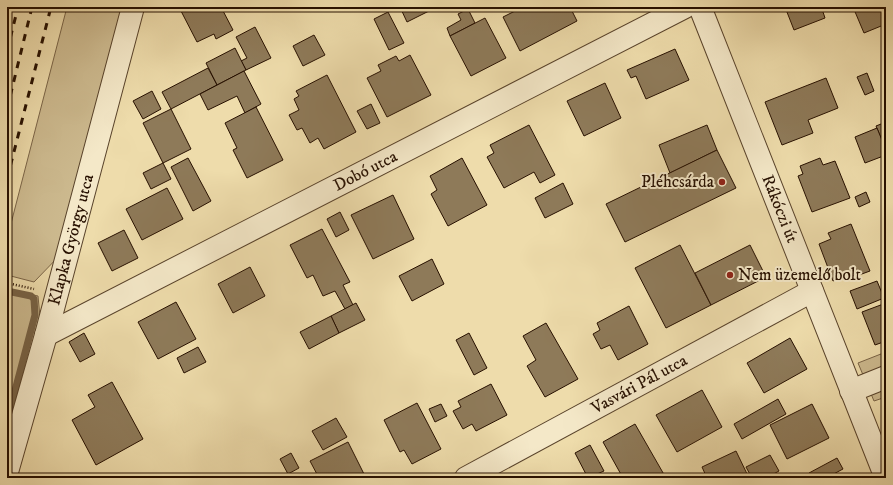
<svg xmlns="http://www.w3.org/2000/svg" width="893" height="485" font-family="'IM FELL DW Pica',serif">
	<rect width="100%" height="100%" fill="#eedcab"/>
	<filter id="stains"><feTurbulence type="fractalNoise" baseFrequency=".005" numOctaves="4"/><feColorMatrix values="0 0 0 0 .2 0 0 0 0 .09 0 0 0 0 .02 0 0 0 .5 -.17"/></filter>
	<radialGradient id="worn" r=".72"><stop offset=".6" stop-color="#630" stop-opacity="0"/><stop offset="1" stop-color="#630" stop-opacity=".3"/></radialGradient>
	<g fill="#ccb98e" stroke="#7a6447">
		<path d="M67 7H128L63 252 34 282 7 275V239Z"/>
		<path d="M7 289 38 296 40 317 7 440Z"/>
		<path d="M886 352V397L874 401 858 363Z"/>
	</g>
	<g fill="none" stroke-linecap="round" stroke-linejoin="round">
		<path stroke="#766144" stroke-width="7" d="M7 291 31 296 34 299 35 315 7 421"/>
	</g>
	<g fill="#8e7a59" stroke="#271000">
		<path d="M179 7H188L181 11Z"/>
		<path d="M188 7H221L233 30 216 39 214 34 197 42 181 11Z"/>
		<path d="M400 7H434L435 8 407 22Z"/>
		<path d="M523 7H570L577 21 520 51 503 17Z"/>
		<path d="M785 7H827L822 9 825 18 794 30Z"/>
		<path d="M853 7H886V24L864 33Z"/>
		<path d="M468 9 475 23 450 36 447 28 461 20 458 14Z"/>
		<path d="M388 12 404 43 389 50 374 19Z"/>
		<path d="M485 18 506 58 471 76 450 36Z"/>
		<path d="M255 27 271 58 246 70 241 61 247 58 236 37Z"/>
		<path d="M314 35 325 55 303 66 293 46Z"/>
		<path d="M235 48 246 70 217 85 206 63Z"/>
		<path d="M675 49 689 80 646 99 636 76 631 78 627 70Z"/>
		<path d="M410 55 431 95 387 117 367 78 381 71 378 65 396 56 399 61Z"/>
		<path d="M208 68 217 85 171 109 162 92Z"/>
		<path d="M244 71 261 104 245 113 237 96 208 110 200 94Z"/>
		<path d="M867 73 874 91 865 95 857 77Z"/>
		<path d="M327 75 356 132 324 149 318 138 310 143 302 128 297 130 289 115 299 110 294 99 299 96 296 91Z"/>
		<path d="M826 78 838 108 808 120 813 133 782 145 765 102Z"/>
		<path d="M605 83 621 118 584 136 567 101Z"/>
		<path d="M152 91 161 109 143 119 133 101Z"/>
		<path d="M371 104 380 123 367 129 357 111Z"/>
		<path d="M256 107 283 160 247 178 233 150 237 148 225 123Z"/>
		<path d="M171 109 191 149 163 163 143 123Z"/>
		<path d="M886 122V150L876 126Z"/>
		<path d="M529 125 555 175 540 183 534 172 504 188 487 157 494 153 490 145Z"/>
		<path d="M707 125 717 150 670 173 659 145Z"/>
		<path d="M877 128 886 150V155L865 163 855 137Z"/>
		<path d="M717 150 736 188 625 242 606 204Z"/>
		<path d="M188 158 211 201 193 211 171 167Z"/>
		<path d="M462 158 487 205 448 226 431 194 437 190 430 176Z"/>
		<path d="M820 158 823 165 835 161 850 198 812 212 798 176 803 174 800 166Z"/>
		<path d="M163 163 171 179 151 189 143 173Z"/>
		<path d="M563 183 573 204 545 218 535 198Z"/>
		<path d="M167 188 183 219 142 240 126 209Z"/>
		<path d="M866 192 870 202 859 207 855 197Z"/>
		<path d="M393 195 414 239 373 259 351 215Z"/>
		<path d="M340 212 349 230 336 237 327 219Z"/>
		<path d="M851 224 870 271 848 279 846 275 833 281 819 244 831 239 828 233Z"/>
		<path d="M322 229 350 282 343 285 353 305 345 309 335 291 323 296 313 275 307 278 290 245Z"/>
		<path d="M124 230 138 258 112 271 98 243Z"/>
		<path d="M680 245 711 305 666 328 635 268Z"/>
		<path d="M750 245 766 277 711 305 695 273Z"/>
		<path d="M432 259 444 284 412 301 399 276Z"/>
		<path d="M250 267 265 296 233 313 218 284Z"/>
		<path d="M877 281 884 298 857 309 850 291Z"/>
		<path d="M176 302 196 339 158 359 138 322Z"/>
		<path d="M356 303 365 320 339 333 331 316Z"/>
		<path d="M886 303V341L875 345 862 312Z"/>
		<path d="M629 306 648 344 618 360 610 345 601 349 593 334 600 330 597 323Z"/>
		<path d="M331 316 339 333 309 349 300 332Z"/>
		<path d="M546 323 578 379 545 397 527 366 536 360 523 336Z"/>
		<path d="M84 333 95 354 80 362 69 342Z"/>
		<path d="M469 333 487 368 474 375 456 340Z"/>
		<path d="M790 338 807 369 764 393 747 363Z"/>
		<path d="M198 347 206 362 184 373 177 358Z"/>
		<path d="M112 382 143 439 96 465 72 420 95 407 88 395Z"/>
		<path d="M491 384 507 415 476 431 472 424 463 429 453 411 461 407 458 401Z"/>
		<path d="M702 390 722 427 677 452 656 415Z"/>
		<path d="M778 399 786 414 742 439 734 424Z"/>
		<path d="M417 403 441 449 412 464 404 450 400 452 384 420Z"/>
		<path d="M441 404 447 416 435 422 429 409Z"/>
		<path d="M812 404 829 438 787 459 770 425Z"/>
		<path d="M336 418 347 437 323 450 312 431Z"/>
		<path d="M635 424 666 478H623L603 442Z"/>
		<path d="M348 442 366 478H319L310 461Z"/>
		<path d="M590 445 604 471 588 478 575 453Z"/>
		<path d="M736 451 749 478H707L702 467Z"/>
		<path d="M291 453 299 468 288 474 280 459Z"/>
		<path d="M770 455 779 471 766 478H752L746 467Z"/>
		<path d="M837 458 843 469 826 478H812L809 473Z"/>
		<path d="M557 474 559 478H550Z"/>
	</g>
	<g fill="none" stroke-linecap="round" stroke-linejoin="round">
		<defs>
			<g id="minor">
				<path id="s1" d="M700 7 886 478"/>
				<path id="s2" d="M46 335 685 7"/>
				<path d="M851 391 886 377"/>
				<path id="s3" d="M7 472 46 335 133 7"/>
				<path id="s4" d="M466 478 812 291"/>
			</g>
		</defs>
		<use href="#minor" stroke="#59432b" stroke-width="24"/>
		<g stroke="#271000" stroke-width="2.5" stroke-dasharray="1 2" stroke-linecap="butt">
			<path d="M7 283 34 289"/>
			<path d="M7 377 10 368"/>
		</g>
		<use href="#minor" stroke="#f4e8c8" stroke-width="22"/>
		<g stroke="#271000" stroke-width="3" stroke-dasharray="7 7" stroke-linecap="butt">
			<path d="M7 51 18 7"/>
			<path d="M7 109 32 7"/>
			<path d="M7 179 51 7"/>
		</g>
	</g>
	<g fill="#8f2418" stroke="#f4e8c8" stroke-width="1.5">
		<circle cx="722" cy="182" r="4"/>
		<circle cx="730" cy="275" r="4"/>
	</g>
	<g text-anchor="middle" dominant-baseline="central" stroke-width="4" stroke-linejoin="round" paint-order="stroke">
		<g font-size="17" fill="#271000" stroke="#f4e8c8">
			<text stroke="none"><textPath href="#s2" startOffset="359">Dobó utca</textPath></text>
			<text stroke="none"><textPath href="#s1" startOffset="217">Rákóczi út</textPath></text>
			<text stroke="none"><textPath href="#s3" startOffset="241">Klapka György utca</textPath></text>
			<text stroke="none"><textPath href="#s4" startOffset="197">Vasvári Pál utca</textPath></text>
		</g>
		<g font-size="17" fill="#271000" stroke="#f4e8c8" text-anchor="end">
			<text x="714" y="182">Pléhcsárda</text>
			<text x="738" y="275" text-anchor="start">Nem üzemelő bolt</text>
		</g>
	</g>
	<rect width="893" height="485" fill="none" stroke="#eedcab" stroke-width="24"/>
	<rect x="8" y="8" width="877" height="469" fill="none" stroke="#271000" stroke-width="2"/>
	<rect x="12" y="12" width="869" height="461" fill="none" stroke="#271000"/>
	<rect width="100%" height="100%" filter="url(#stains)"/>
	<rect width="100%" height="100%" fill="url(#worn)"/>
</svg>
